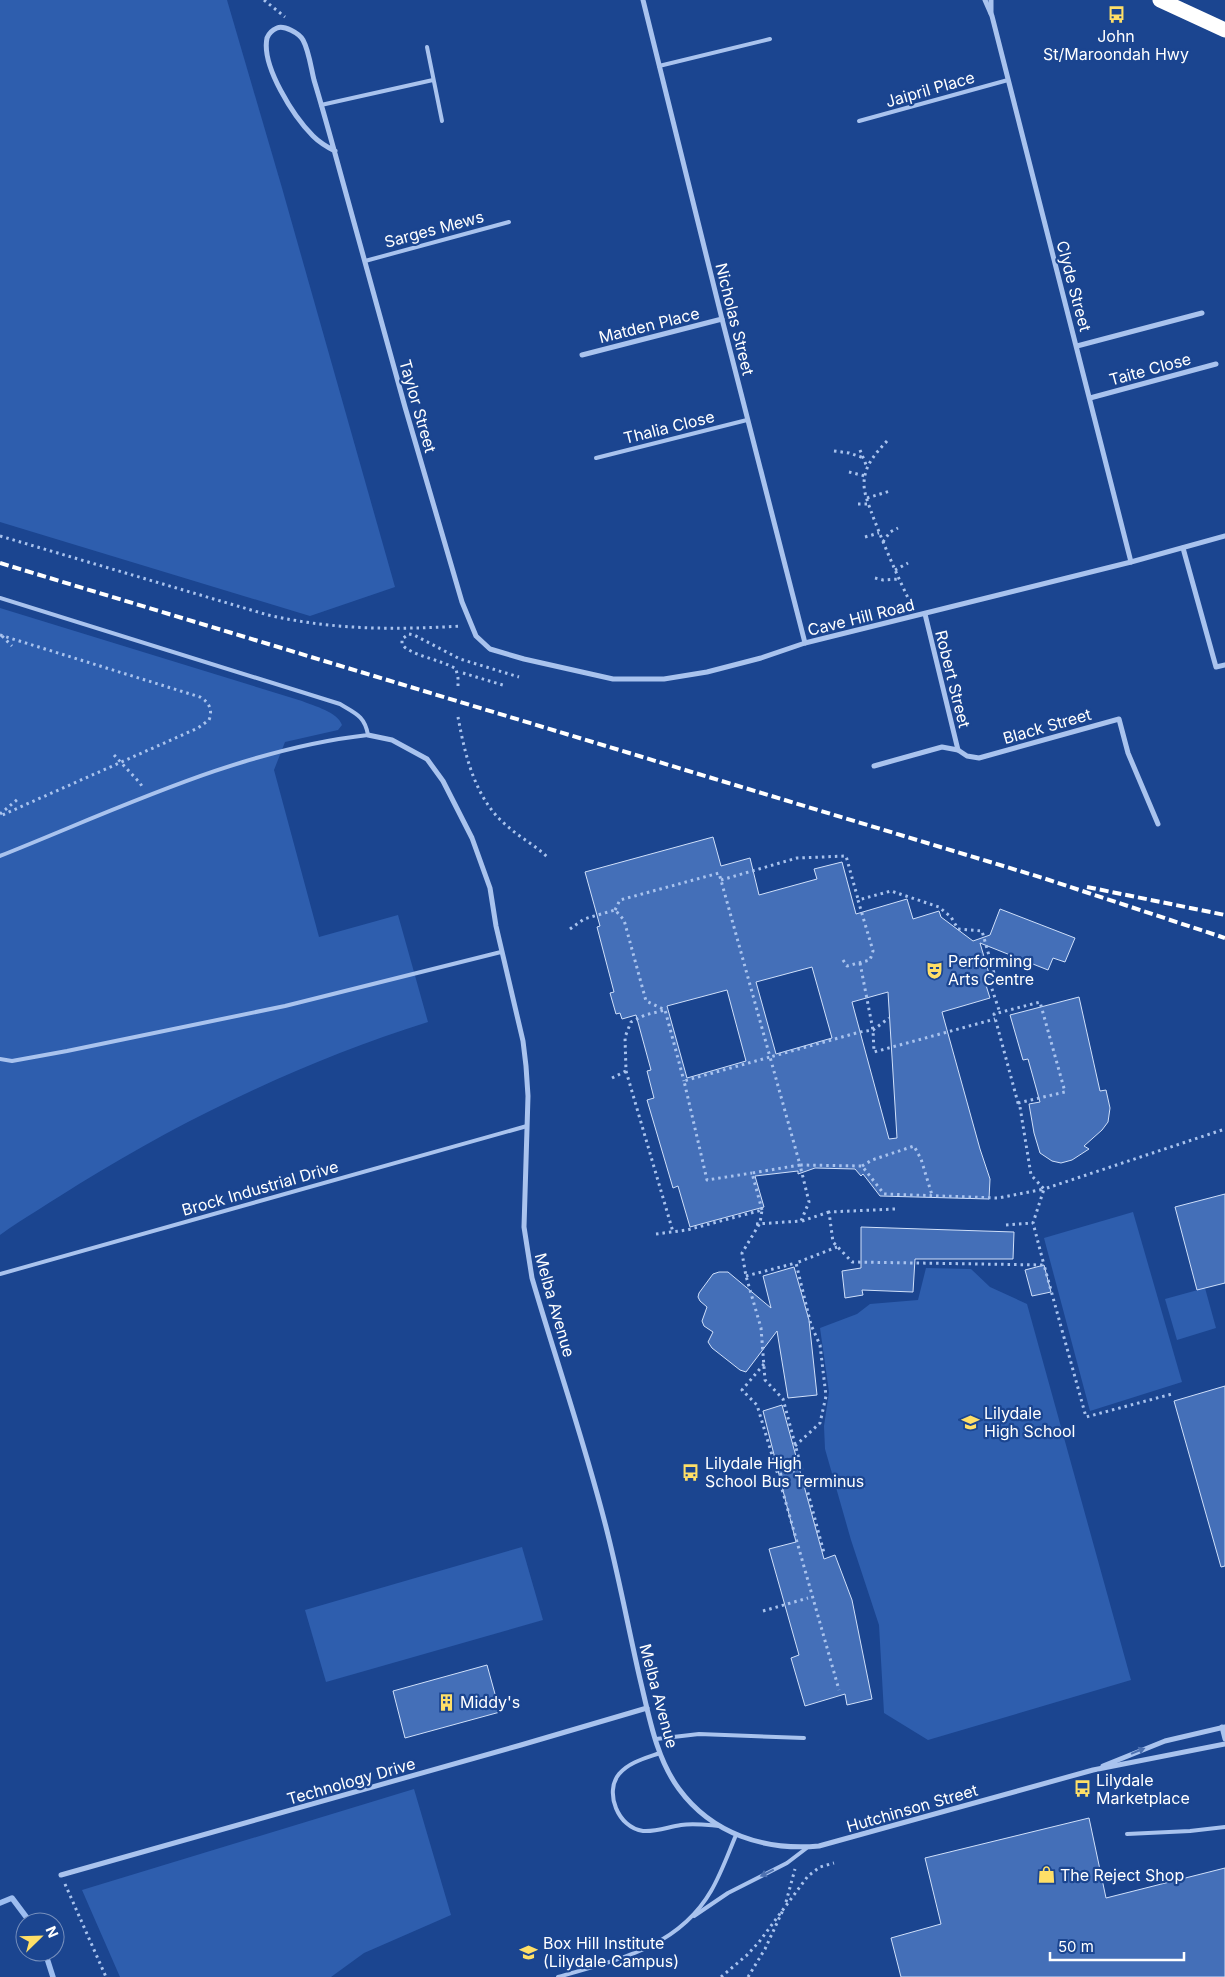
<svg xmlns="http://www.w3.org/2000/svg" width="1225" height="1977" font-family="Inter,sans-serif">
	<rect width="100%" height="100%" fill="#1b4590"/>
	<g fill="#2e5eae">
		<path d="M0 0H227L282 188 395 587 310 616 0 522Z"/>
		<path d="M0 608 302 701C314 706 338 712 342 725L338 730 285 742 274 770 319 937 398 915 428 1022C305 1061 189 1116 79 1184 53 1201 25 1217 0 1235Z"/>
		<path d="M1133 1212 1182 1382 1090 1411 1044 1238Z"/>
		<path d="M926 1268 971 1269 990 1287 1027 1304 1131 1680 928 1740 884 1713 879 1625 851 1540 825 1449 824 1426 829 1392 820 1328 857 1314 870 1304 918 1300Z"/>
		<path d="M1205 1288 1216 1328 1177 1340 1165 1299Z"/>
		<path d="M522 1547 543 1620 326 1682 305 1610Z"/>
		<path d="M414 1789 451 1915 364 1953 331 1977H120L82 1890Z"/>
	</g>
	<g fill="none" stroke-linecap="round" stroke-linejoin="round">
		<g stroke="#9dbdf0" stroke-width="5.5">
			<path d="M0 1903 12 1898 30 1922"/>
			<path d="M45 1952 53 1977"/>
		</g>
	</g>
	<g fill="#446fb8" stroke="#d0e0fa" fill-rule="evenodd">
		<path d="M713 837 721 866 750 858 759 895 817 879 814 869 842 862 856 914 907 899 913 919 939 911 941 917 973 941 990 935 1000 909 1075 938 1065 962 1053 958 1048 970 980 943 990 977 984 979 990 998 942 1012 980 1149 990 1179 989 1199 880 1196 863 1174 861 1176 855 1169 815 1168 798 1174V1171L755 1176 764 1207 690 1227 678 1186 673 1188 647 1100 654 1098 647 1071 651 1070 636 1015 622 1019 620 1013 616 1014 610 993 614 992 597 927 600 926 585 872ZM812 967 832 1038 776 1054 756 982ZM727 990 746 1061 687 1078 667 1006ZM888 992 897 1138 889 1139 852 1002Z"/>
		<path d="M1079 997 1100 1091 1106 1090 1110 1108 1108 1122 1102 1130 1084 1146 1089 1149 1072 1160 1061 1163 1052 1161 1040 1153 1034 1133 1029 1104 1040 1102 1028 1059 1023 1060 1010 1015Z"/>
		<path d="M1225 1194V1283L1197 1290 1175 1207Z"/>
		<path d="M861 1227 1014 1232 1013 1259H915L913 1292 862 1290 863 1295 845 1298 842 1271 861 1268Z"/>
		<path d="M1044 1265 1051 1292 1032 1296 1025 1270Z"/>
		<path d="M794 1267 809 1320 817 1395 788 1398 777 1331 746 1372 740 1370 712 1348 708 1342 713 1332 704 1326 702 1321 707 1307 700 1301 698 1297 699 1293 713 1274 719 1272H728L771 1308 763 1276Z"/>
		<path d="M1225 1386V1566L1221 1567 1174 1401Z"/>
		<path d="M782 1405 824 1559 835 1555 852 1600 872 1699 847 1705 845 1694 805 1706 791 1658 799 1655 769 1549 796 1542 763 1411Z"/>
		<path d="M487 1665 500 1712 405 1738 393 1691Z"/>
		<path d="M1089 1818 1106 1898 1225 1868V1977H901L891 1938 941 1924 925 1858Z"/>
	</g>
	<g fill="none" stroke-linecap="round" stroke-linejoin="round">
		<g stroke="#a9c3ee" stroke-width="3" stroke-dasharray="2.5 4" stroke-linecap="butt">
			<path d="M264 0 285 17"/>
			<path d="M887 441C875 454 864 466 864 484 864 494 869 505 872 514 884 545 897 576 912 606"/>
			<path d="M860 450 867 467"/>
			<path d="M834 451 849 453 864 458"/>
			<path d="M849 472 865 476"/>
			<path d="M867 498 890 491"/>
			<path d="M858 504H869"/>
			<path d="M0 536 268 615C334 630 394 630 462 626"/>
			<path d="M865 537 879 533"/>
			<path d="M883 542 890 532 898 528"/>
			<path d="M895 570 908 563"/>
			<path d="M875 578 883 580 899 579"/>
			<path d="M0 635 200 697C209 702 213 710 209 720L198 728 0 816"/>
			<path d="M2 636 12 646"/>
			<path d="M463 673 506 686"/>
			<path d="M458 686V678L456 669C443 660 408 655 402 644V639L409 634 414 635 460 659 519 677"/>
			<path d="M458 717C465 755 475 799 506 825 520 838 537 846 549 859"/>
			<path d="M114 755 140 783 143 788"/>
			<path d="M0 814 18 799"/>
			<path d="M721 880 797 858 846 856 858 899"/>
			<path d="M615 910 620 900 719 873 770 1057 684 1081 707 1180 752 1173"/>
			<path d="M570 929 584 919 615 910 624 920 646 1001 665 1010 684 1081"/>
			<path d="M843 960 847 966 870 960 873 951 858 900 891 891 939 907 951 917 958 929 982 931 994 973 990 983 1000 1013"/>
			<path d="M860 963 873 1030 874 1052 995 1019"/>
			<path d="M626 1071 673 1232"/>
			<path d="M612 1078 626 1071 625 1037 631 1022 645 1015 665 1010"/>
			<path d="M1018 1103 1065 1092 1040 1002 994 1014 1018 1103 1020 1107 1031 1175 1044 1189 1225 1129"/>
			<path d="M862 1166 872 1160 914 1146 921 1159 932 1195"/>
			<path d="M895 1209 829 1212 833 1242 852 1262 1044 1265 1086 1417 1172 1394"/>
			<path d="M762 1210 752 1173 800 1165 770 1057 860 1032 873 1030 889 1018"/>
			<path d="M802 1221 829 1212"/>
			<path d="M756 1224 801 1221 809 1202 800 1165 862 1166 884 1194 998 1198 1044 1189 1033 1223 1044 1265"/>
			<path d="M1006 1225 1033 1223"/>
			<path d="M656 1234 687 1230 762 1210 760 1223 742 1253 746 1276 761 1328 765 1380 783 1399 824 1553"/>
			<path d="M746 1276 796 1263"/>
			<path d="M764 1364 742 1390 757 1405 778 1475"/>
			<path d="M795 1446 820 1423 826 1396 820 1345 811 1325 796 1263 837 1247"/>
			<path d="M801 1469 778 1475 839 1690"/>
			<path d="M763 1611 808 1598"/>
			<path d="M65 1884 106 1977"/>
			<path d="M786 1902 795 1869"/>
			<path d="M721 1977 747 1955 759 1942 808 1876 820 1867 834 1863"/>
			<path d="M748 1977 765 1949 783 1910"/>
		</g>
		<g stroke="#a9c3ee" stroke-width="4">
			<path d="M427 47 442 121"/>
			<path d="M659 66 770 39"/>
			<path d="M321 105 433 80"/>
			<path d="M859 121 1008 80"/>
			<path d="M365 261 509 222"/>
			<path d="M596 458 747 420"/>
			<path d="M0 598 340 704C355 713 365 716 368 735 241 749 118 809 0 856"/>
			<path d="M0 1059 12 1061 67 1051 285 1006 501 952"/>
			<path d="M0 1274 527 1126"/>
			<path d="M656 1739 699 1734 804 1738"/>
			<path d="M660 1753C646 1758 629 1762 619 1774 604 1792 618 1828 643 1831 656 1832 668 1827 681 1825 694 1823 707 1825 720 1826"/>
			<path d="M1127 1834 1190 1831 1225 1827"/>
			<path d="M694 1916 728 1893 787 1863 808 1847"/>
			<path d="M558 1977C616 1960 678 1948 711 1891 721 1874 728 1854 736 1835"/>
		</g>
		<g stroke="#a9c3ee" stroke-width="5">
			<path d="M643 0 722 319 805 643"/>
			<path d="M985 0 992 16 1131 562"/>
			<path d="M991 0V13"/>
			<path d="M335 151C327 147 319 142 313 136 294 117 261 66 267 38 269 33 272 30 277 28 284 25 299 33 303 40 309 51 311 68 314 80 324 113 333 146 342 179L405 407 462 602 476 636 490 649 524 659 613 679H664L707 672 761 658 805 643 1131 562 1225 536"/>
			<path d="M1077 346 1202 313"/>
			<path d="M582 355 722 319"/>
			<path d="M1090 398 1216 364"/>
			<path d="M1183 548 1216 667 1225 665"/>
			<path d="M925 614 958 750"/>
			<path d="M368 735 392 740 427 759 443 781 472 838 490 888 496 926 523 1041 526 1066 528 1096 524 1227 532 1278C557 1364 587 1449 608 1535 620 1583 629 1631 640 1679 649 1716 656 1758 679 1789 712 1834 765 1851 819 1846L1093 1770 1225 1744"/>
			<path d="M874 766 942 747 958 750 967 756 979 758 1119 719 1128 753 1158 824"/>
			<path d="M1222 1727 1225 1739"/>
			<path d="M1103 1766 1165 1741 1225 1727"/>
			<path d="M61 1875 521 1745 647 1708"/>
		</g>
		<path stroke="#fff" stroke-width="15" d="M1160 0 1225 30"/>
		<g stroke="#fff" stroke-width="4" stroke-dasharray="9 4" stroke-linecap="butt">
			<path d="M0 563 1043 878 1225 938"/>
			<path d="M1087 887 1225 915"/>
		</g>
	</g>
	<defs><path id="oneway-solid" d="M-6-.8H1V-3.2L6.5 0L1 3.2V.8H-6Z" transform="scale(1.25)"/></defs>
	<g fill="#4d71b1">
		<use href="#oneway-solid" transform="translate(1138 1751) rotate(-22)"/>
		<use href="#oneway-solid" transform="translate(767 1873) rotate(154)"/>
	</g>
	<defs>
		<symbol id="bus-bare" viewBox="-9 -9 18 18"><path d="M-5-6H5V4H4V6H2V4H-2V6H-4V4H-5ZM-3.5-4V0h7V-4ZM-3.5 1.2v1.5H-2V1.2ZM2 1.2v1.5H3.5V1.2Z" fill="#ffdf67" stroke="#1b4590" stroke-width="2.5" paint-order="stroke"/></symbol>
		<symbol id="theatre-bare" viewBox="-9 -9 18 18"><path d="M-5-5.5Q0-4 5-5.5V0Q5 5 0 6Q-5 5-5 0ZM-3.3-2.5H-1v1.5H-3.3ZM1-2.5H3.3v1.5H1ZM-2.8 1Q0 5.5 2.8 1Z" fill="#ffdf67" stroke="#1b4590" stroke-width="2.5" paint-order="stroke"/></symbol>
		<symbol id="school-bare" viewBox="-9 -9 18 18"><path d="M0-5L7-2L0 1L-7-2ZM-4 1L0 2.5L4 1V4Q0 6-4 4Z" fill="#ffdf67" stroke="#1b4590" stroke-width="2.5" paint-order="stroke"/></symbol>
		<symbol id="building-bare" viewBox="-9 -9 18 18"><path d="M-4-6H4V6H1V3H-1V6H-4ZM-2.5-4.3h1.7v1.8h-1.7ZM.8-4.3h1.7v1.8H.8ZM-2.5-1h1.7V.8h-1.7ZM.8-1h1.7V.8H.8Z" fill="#ffdf67" stroke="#1b4590" stroke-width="2.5" paint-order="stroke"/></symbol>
		<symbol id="shop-bare" viewBox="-9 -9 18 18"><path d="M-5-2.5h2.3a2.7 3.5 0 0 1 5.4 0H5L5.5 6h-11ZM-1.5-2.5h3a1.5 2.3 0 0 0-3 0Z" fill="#ffdf67" stroke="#1b4590" stroke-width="2.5" paint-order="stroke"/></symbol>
		<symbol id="university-bare" viewBox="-9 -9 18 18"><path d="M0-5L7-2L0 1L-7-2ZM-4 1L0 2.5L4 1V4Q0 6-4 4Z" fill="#ffdf67" stroke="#1b4590" stroke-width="2.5" paint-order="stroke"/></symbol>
	</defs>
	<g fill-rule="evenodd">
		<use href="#bus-bare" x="1104" y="2" width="25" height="25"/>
		<use href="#theatre-bare" x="922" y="958" width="25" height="25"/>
		<use href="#school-bare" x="958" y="1410" width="25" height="25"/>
		<use href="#bus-bare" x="678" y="1460" width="25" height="25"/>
		<use href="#building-bare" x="434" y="1690" width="25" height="25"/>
		<use href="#bus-bare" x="1070" y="1776" width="25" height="25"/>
		<use href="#shop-bare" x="1034" y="1862" width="25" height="25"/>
		<use href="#university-bare" x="516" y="1940" width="25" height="25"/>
	</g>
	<g text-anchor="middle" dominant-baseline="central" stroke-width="4.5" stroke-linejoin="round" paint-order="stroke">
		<g font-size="16" fill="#fff" stroke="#1b4590" text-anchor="start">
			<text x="1116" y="36" text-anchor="middle">John<tspan x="1116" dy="18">St/Maroondah Hwy</tspan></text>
			<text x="948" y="961">Performing<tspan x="948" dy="18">Arts Centre</tspan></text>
			<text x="984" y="1413">Lilydale<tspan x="984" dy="18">High School</tspan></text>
			<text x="705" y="1463">Lilydale High<tspan x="705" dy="18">School Bus Terminus</tspan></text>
			<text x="460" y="1702">Middy's</text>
			<text x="1096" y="1780">Lilydale<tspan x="1096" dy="18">Marketplace</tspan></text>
			<text x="1060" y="1875">The Reject Shop</text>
			<text x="543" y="1943">Box Hill Institute<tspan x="543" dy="18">(Lilydale Campus)</tspan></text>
		</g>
		<g font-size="16" fill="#fff" stroke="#1b4590">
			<text transform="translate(930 89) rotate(-16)">Jaipril Place</text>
			<text transform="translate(434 229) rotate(-15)">Sarges Mews</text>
			<text transform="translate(1074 286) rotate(75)">Clyde Street</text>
			<text transform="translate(735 319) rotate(76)">Nicholas Street</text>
			<text transform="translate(649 325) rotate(-14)">Matden Place</text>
			<text transform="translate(1150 369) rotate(-15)">Taite Close</text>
			<text transform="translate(418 406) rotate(74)">Taylor Street</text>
			<text transform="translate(669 427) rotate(-14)">Thalia Close</text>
			<text transform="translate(861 617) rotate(-14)">Cave Hill Road</text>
			<text transform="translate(953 679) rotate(76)">Robert Street</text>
			<text transform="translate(1047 726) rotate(-16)">Black Street</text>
			<text transform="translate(260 1188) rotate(-16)">Brock Industrial Drive</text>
			<text transform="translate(555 1305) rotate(74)">Melba Avenue</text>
			<text transform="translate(659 1696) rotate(75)">Melba Avenue</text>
			<text transform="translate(351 1781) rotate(-16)">Technology Drive</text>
			<text transform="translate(912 1808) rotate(-16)">Hutchinson Street</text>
		</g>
	</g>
	<g transform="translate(40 1937) rotate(67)"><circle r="24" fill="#1b4590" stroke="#768fbc"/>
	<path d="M0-4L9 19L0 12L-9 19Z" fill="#ffdf67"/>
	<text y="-8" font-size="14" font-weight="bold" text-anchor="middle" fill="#ffffff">N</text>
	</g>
	<path d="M1050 1952v8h134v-8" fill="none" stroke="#ffffff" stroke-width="2.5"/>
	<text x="1058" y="1952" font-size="15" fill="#ffffff" stroke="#1b4590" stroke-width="4" paint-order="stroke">50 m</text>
</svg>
